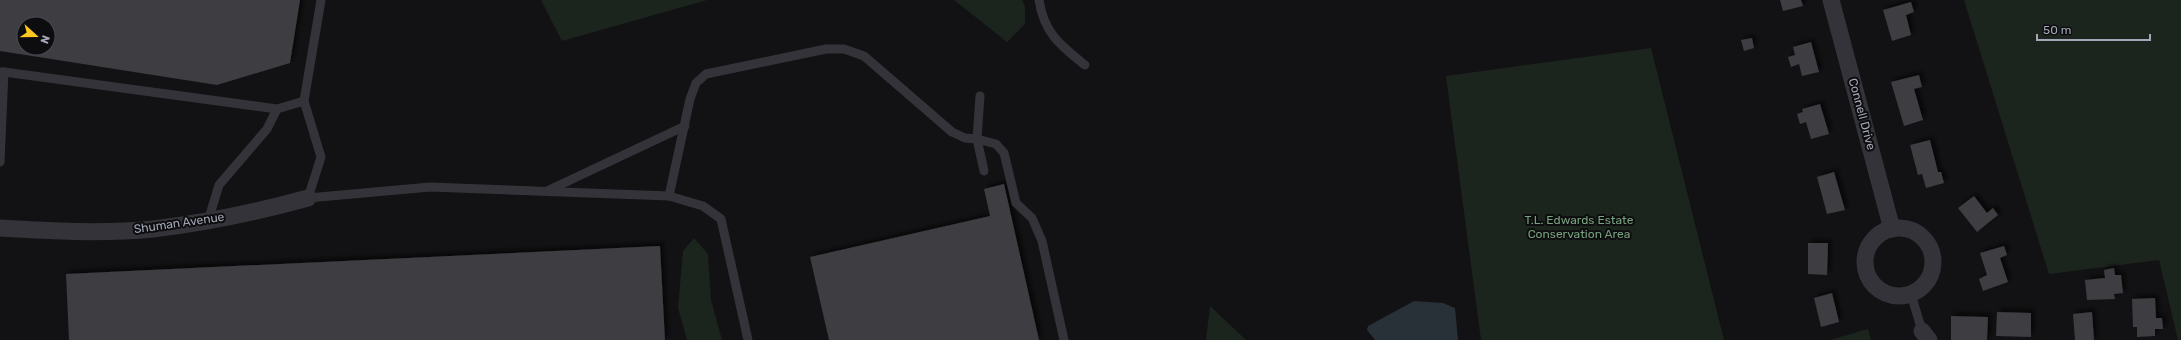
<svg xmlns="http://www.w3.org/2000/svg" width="2181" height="340" font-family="Rubik,sans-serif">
	<defs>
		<filter id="shadow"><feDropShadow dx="3.5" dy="-3.5" stdDeviation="2" flood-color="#0009"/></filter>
	</defs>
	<rect width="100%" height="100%" fill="#121214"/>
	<g fill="#1c241e">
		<path d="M541 0H707L562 41Z"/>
		<path d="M954 0H1022L1025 7V24L1007 42Z"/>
		<path d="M1964 0H2181V340H2178L2159 260 2049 274Z"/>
		<path d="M1651 48 1724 340H1481L1446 76Z"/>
		<path d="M694 238 708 254 711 300 722 340H687L678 308 683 251Z"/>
		<path d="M1210 306 1246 340H1206Z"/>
		<path d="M1868 329 1871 340H1830Z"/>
	</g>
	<path fill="#283038" d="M1414 301 1443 303 1455 308 1458 340H1375L1367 330 1368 326Z"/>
	<g fill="#3c3c42" fill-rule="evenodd" filter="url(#shadow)">
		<path d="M0 0H300L290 63 217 85 0 51ZM24 24H48V48H24Z"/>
		<path d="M1780 0H1801L1803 6 1783 11Z"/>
		<path d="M1911 2 1914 12 1906 15 1911 35 1892 41 1883 10Z"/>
		<path d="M1752 38 1754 48 1744 51 1741 40Z"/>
		<path d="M1811 42 1819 72 1802 76 1799 64 1791 67 1788 57 1795 55 1793 47Z"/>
		<path d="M1919 75 1922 87 1914 89 1923 120 1904 126 1891 82Z"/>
		<path d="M1820 104 1829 134 1811 139 1806 122 1800 124 1797 114 1803 112 1802 109Z"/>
		<path d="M1930 140 1938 172H1941L1944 183 1926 188 1922 174 1918 175 1910 145Z"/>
		<path d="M1834 172 1845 210 1827 214 1817 177Z"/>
		<path d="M1004 184 1039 340H829L810 257 990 216 984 189Z"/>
		<path d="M1974 196 1987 213 1993 208 1998 215 1977 232 1958 208Z"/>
		<path d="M1808 243H1828L1827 275 1808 274Z"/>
		<path d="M660 246 665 340H69L66 274Z"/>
		<path d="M2004 246 2007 255 2000 258 2008 282 1983 291 1979 279 1987 275 1980 253Z"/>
		<path d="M2114 268 2115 275H2121L2123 293 2114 294 2115 299 2087 300 2085 280 2105 278 2104 270Z"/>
		<path d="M1832 293 1839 322 1821 327 1814 298Z"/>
		<path d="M2155 298 2156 318H2162L2163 329H2155V336L2137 337V327H2133L2132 299Z"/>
		<path d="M1997 312 2031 313V337L1996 336Z"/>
		<path d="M2092 312 2094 340H2075L2073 314Z"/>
		<path d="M1951 316 1988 317 1987 340H1951Z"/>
	</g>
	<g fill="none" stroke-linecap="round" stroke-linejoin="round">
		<g stroke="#333339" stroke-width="9">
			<path d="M321 0 304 101 321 157 308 198 430 187 669 196 703 206 721 219 748 340"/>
			<path d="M1039 0C1044 33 1060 45 1085 65"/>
			<path d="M0 72H4L0 162"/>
			<path d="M4 72 277 109 304 101"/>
			<path d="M980 96 977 139 984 171"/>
			<path d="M547 191 685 126"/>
			<path d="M669 196 690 99 696 83 706 74 826 49H844L864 56 952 132 965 138 977 139 996 144 1004 153 1016 203 1032 218 1042 241 1064 340"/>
			<path d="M208 221 219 185 267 129 277 109"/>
			<path d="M1911 294 1922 331"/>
		</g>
		<g stroke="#333339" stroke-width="17">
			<path d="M1831 0 1892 229"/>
			<path d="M0 228C50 231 102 234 153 229 205 223 257 212 308 198"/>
			<circle cx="1899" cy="262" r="34"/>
			<path d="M1922 331 1929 340"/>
		</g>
	</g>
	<g text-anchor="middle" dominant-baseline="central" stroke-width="4" stroke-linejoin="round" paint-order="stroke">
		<g font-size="12" fill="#a3a7b6" stroke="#0d0d0f">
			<text transform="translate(1862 114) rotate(75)">Connell Drive</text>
			<text transform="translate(179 223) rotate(-8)">Shuman Avenue</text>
		</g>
		<g font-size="12" fill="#78a27e" stroke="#0d0d0f">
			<text x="1579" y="220">T.L. Edwards Estate<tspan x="1579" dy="14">Conservation Area</tspan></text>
		</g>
	</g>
	<g transform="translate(36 36) rotate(111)"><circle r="19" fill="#0d0d0f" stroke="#494b52"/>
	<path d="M0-3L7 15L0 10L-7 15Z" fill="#ffc71f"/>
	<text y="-6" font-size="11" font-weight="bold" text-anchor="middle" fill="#a3a7b6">N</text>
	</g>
	<path d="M2037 34v6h113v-6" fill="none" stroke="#a3a7b6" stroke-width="2"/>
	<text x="2043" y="34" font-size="12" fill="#a3a7b6" stroke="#0d0d0f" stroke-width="3" paint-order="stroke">50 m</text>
</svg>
